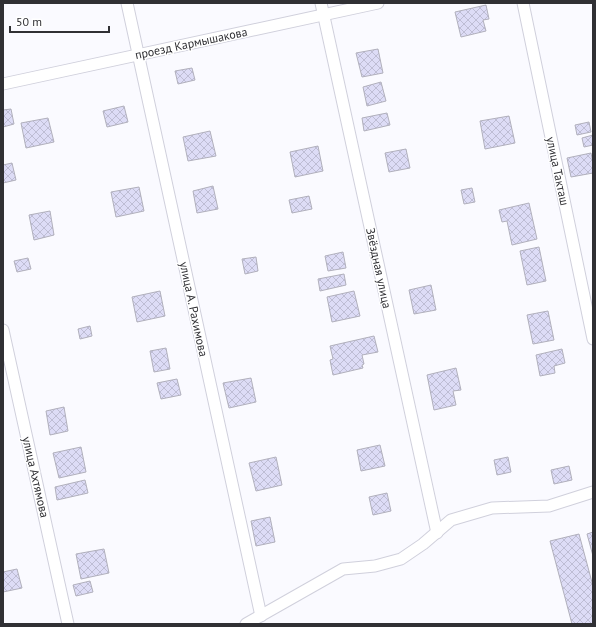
<svg xmlns="http://www.w3.org/2000/svg" width="596" height="627" font-family="'PT Sans',sans-serif">
	<defs>
		<pattern id="building-cross-hatch" width="8" height="8" patternUnits="userSpaceOnUse"><rect width="8" height="8" fill="#dddcf6"/><path d="M0 0l8 8M0 8l8-8" fill="none" stroke="#bebdd4"/></pattern>
	</defs>
	<rect width="100%" height="100%" fill="#fafaff"/>
	<g fill="url(#building-cross-hatch)" stroke="#b1b0bc">
		<path d="M486 5 489 19 483 20 486 31 461 37 455 12Z"/>
		<path d="M378 49 383 73 362 77 356 53Z"/>
		<path d="M192 68 195 80 178 84 175 71Z"/>
		<path d="M381 82 386 101 367 106 363 87Z"/>
		<path d="M124 106 128 122 107 127 103 111Z"/>
		<path d="M11 109 14 124 3 127V110Z"/>
		<path d="M387 113 390 125 364 131 362 118Z"/>
		<path d="M509 116 515 143 485 149 480 121Z"/>
		<path d="M48 118 54 142 26 148 21 123Z"/>
		<path d="M589 122 591 132 577 135 575 125Z"/>
		<path d="M210 131 216 156 188 161 183 137Z"/>
		<path d="M593 135V145L584 147 582 138Z"/>
		<path d="M318 146 323 171 295 177 290 152Z"/>
		<path d="M406 149 410 168 389 172 385 153Z"/>
		<path d="M591 153 593 163V173L571 177 567 158Z"/>
		<path d="M12 163 16 180 3 183V165Z"/>
		<path d="M213 186 218 209 197 213 193 191Z"/>
		<path d="M139 187 144 211 116 217 111 192Z"/>
		<path d="M472 188 475 202 464 204 461 190Z"/>
		<path d="M309 196 312 209 292 213 289 200Z"/>
		<path d="M529 203 537 239 512 245 507 221 502 222 499 210Z"/>
		<path d="M50 211 54 235 34 240 29 215Z"/>
		<path d="M539 247 546 281 527 285 520 251Z"/>
		<path d="M343 252 346 268 328 271 325 256Z"/>
		<path d="M256 257 258 271 245 274 242 259Z"/>
		<path d="M28 258 31 269 17 272 14 261Z"/>
		<path d="M344 274 346 285 320 291 318 279Z"/>
		<path d="M431 285 436 310 414 314 409 290Z"/>
		<path d="M160 291 165 316 137 322 132 297Z"/>
		<path d="M354 291 360 316 332 322 327 297Z"/>
		<path d="M548 311 554 340 533 344 527 315Z"/>
		<path d="M90 326 92 336 80 339 78 329Z"/>
		<path d="M374 336 378 352 362 355 364 364 362 365 363 368 333 375 330 360 333 359 330 346Z"/>
		<path d="M166 348 170 369 154 372 150 351Z"/>
		<path d="M562 349 565 363 554 366 555 373 540 376 536 355Z"/>
		<path d="M456 368 461 390 453 391 456 405 434 410 427 375Z"/>
		<path d="M251 378 256 402 229 408 223 383Z"/>
		<path d="M177 379 181 395 161 399 157 383Z"/>
		<path d="M64 407 68 431 50 435 46 411Z"/>
		<path d="M380 445 385 466 361 471 357 450Z"/>
		<path d="M81 447 86 472 59 478 53 453Z"/>
		<path d="M276 457 282 485 256 491 249 463Z"/>
		<path d="M508 457 511 472 497 475 494 460Z"/>
		<path d="M569 466 572 480 554 484 551 470Z"/>
		<path d="M85 480 88 493 57 500 55 487Z"/>
		<path d="M387 493 391 511 373 515 369 497Z"/>
		<path d="M270 517 275 542 256 546 251 521Z"/>
		<path d="M593 532V556L587 534Z"/>
		<path d="M579 534 593 586V624H572L550 541Z"/>
		<path d="M104 549 109 573 81 579 76 554Z"/>
		<path d="M17 569 22 588 3 592V572Z"/>
		<path d="M90 581 93 592 76 596 73 585Z"/>
	</g>
	<g fill="none" stroke-linecap="round" stroke-linejoin="round">
		<defs>
			<g id="street">
				<path d="M127 3 261 616"/>
				<path d="M321 3 437 533"/>
				<path d="M523 3 593 339"/>
				<path d="M3 84 378 3"/>
				<path d="M3 330 68 624"/>
				<path d="M246 624 343 569 375 566 401 559 423 544 451 520 492 508 549 506 593 492"/>
			</g>
		</defs>
		<use href="#street" stroke="#d0d0dc" stroke-width="13"/>
		<use href="#street" stroke="#fff" stroke-width="11"/>
	</g>
	<g text-anchor="middle" dominant-baseline="central" stroke-width="3" stroke-linejoin="round" paint-order="stroke">
		<g font-size="12" fill="#303034" stroke="#fff">
			<text transform="translate(191 43) rotate(-12)">проезд Кармышакова</text>
			<text transform="translate(558 171) rotate(78)">улица Такташ</text>
			<text transform="translate(379 268) rotate(78)">Звёздная улица</text>
			<text transform="translate(194 309) rotate(78)">улица А. Рахимова</text>
			<text transform="translate(36 477) rotate(77)">улица Ахтямова</text>
		</g>
	</g>
	<rect width="596" height="627" fill="none" stroke="#303034" stroke-width="8"/>
	<path d="M10 26v6h99v-6" fill="none" stroke="#303034" stroke-width="2"/>
	<text x="16" y="26" font-size="12" fill="#303034" stroke="#ffffff" stroke-width="3" paint-order="stroke">50 m</text>
</svg>
